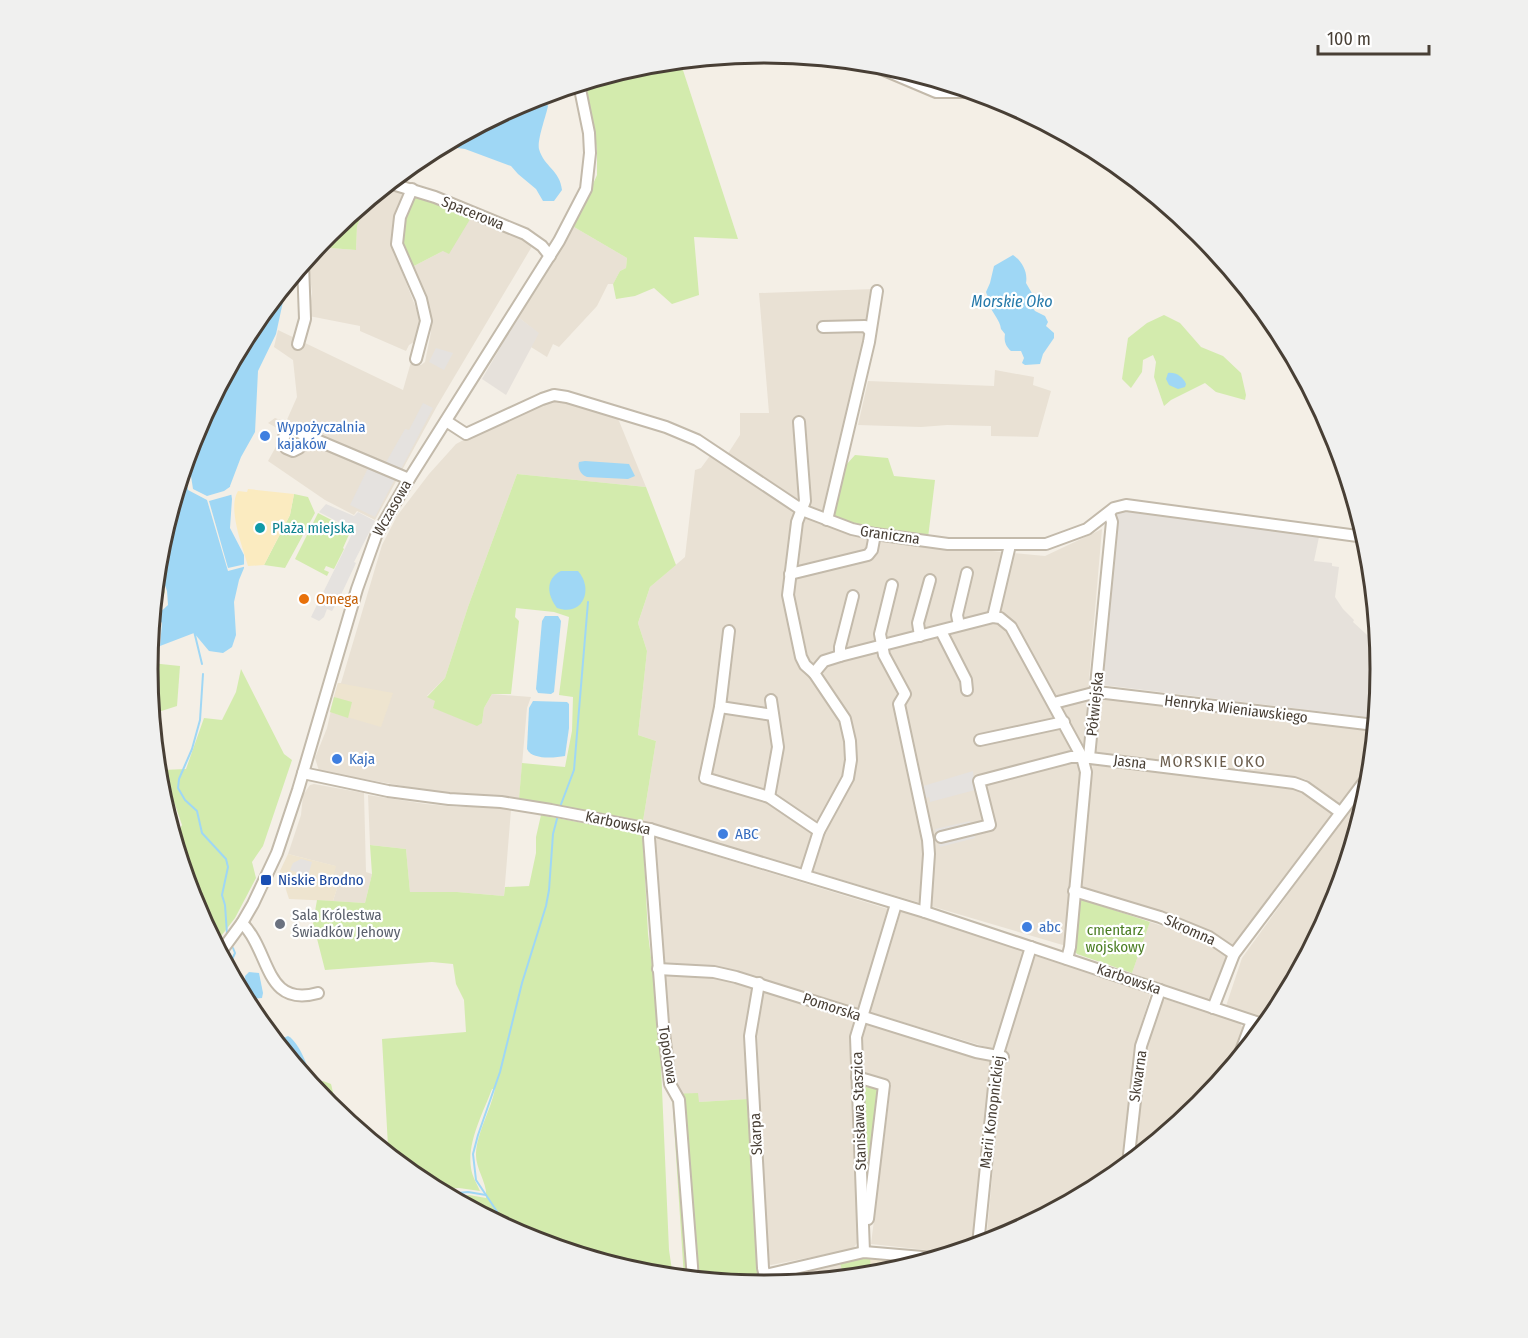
<svg xmlns="http://www.w3.org/2000/svg" width="1528" height="1338" font-family="'Fira Sans Condensed',sans-serif">
	<rect width="100%" height="100%" fill="#f4efe6"/>
	<g fill="#e9e1d4">
		<path d="M386 185 400 189 402 195 393 222 392 237 402 272 421 321 419 339 409 345 406 351 360 331V326L309 316 312 293 308 257 317 247 356 250 357 226 368 200Z"/>
		<path d="M472 216 534 243 437 406 375 520 357 511 354 515 325 500 268 461 284 432 268 423 275 418 286 422 297 397 293 360 274 347 278 330 403 390 411 362 421 365 425 362 431 332 429 313 412 267 443 251Z"/>
		<path d="M574 227 627 258 626 268 620 271 613 284H608L597 306 559 347 553 344 547 357 531 347 538 333 518 317Z"/>
		<path d="M874 289 870 326 826 516 807 509 727 455 740 435V413H769L759 293Z"/>
		<path d="M995 370 1034 377 1033 385 1051 391 1038 437 991 436V426L947 425 921 427 858 425 868 381 994 386Z"/>
		<path d="M555 399 617 416 646 487 517 474 468 607 445 678 427 696 482 723 484 708 492 694 531 697 527 708 519 799 442 793 319 771 315 758 327 728 334 697 338 683H341L382 545 397 516 429 474 456 444 523 408Z"/>
		<path d="M712 453 773 494 867 539 1045 556 1102 529 1066 946 643 821 656 741 638 735 647 651 638 623 650 587 685 557 695 470 701 468Z"/>
		<path d="M1105 696 1375 728 1371 766 1340 806 1305 779 1093 753 1099 698Z"/>
		<path d="M1093 762 1267 782 1301 789 1334 814 1233 948 1214 935 1196 926 1080 888Z"/>
		<path d="M1369 782 1333 905 1276 1012 1270 1020 1226 1006 1242 958Z"/>
		<path d="M314 784 364 793 366 872 372 874 365 903 333 901 337 888 331 886 335 866 288 854 301 815 303 795 310 785Z"/>
		<path d="M368 795 426 804 457 807H500L511 810 504 896 457 892H410L406 849 370 845Z"/>
		<path d="M657 838 888 909 858 1009 722 968 666 966 662 961 653 846Z"/>
		<path d="M901 911 1025 951 993 1049 869 1012Z"/>
		<path d="M1150 922 1205 940 1227 954 1213 996 1206 1000 1202 999 1132 973Z"/>
		<path d="M1034 954 1147 992 1150 995 1135 1046 1122 1169 1106 1182 1000 1239 986 1243 1003 1060Z"/>
		<path d="M669 973 717 978 753 987 745 1030 748 1099 699 1102 672 1094 663 980Z"/>
		<path d="M764 991 854 1020 851 1036 859 1240 853 1249 771 1265 766 1263 757 1033Z"/>
		<path d="M1165 999 1240 1023 1243 1029 1227 1072 1200 1105 1143 1152 1139 1150 1135 1142 1146 1051 1162 1002Z"/>
		<path d="M866 1022 993 1061 972 1247 954 1253 871 1244 891 1084 863 1073 861 1038Z"/>
		<path d="M840 1263 844 1278 772 1285 770 1280Z"/>
	</g>
	<g fill="#e6e1db">
		<path d="M518 317 539 333 506 395 482 379Z"/>
		<path d="M1120 510 1319 537 1314 561 1332 563V566L1339 567 1335 597 1343 609 1354 620 1353 622 1378 645 1380 669 1376 718 1103 685 1101 683 1116 513Z"/>
	</g>
	<g fill="#eee4cf">
		<path d="M338 683 393 693 381 727 330 712Z"/>
		<path d="M288 854 336 866 331 886 337 888 333 901 289 899 280 871Z"/>
		<path d="M870 1256 924 1262 884 1274 844 1278Z"/>
	</g>
	<g fill="#d3ebad">
		<path d="M680 61 738 239 694 237 699 295 672 304 654 288 635 296 616 299 613 284 620 271 626 268 627 258 574 227 597 175V149L584 82 644 64Z"/>
		<path d="M415 196H420L472 216 449 254 443 251 412 267C402 245 399 237 407 214 409 207 410 201 415 196Z"/>
		<path d="M368 200 357 226 356 250 317 247 328 233Z"/>
		<path d="M1164 315 1180 323 1201 347 1223 356 1241 373 1246 395 1245 400 1216 392 1205 383 1171 400 1164 406 1154 377 1156 362 1153 355 1143 360 1142 372 1131 388 1122 379 1128 338 1147 323Z"/>
		<path d="M855 455 888 458 894 476 935 480 928 538 873 532 831 520 846 465Z"/>
		<path d="M517 474 646 487 676 565 650 587 638 623 647 651 638 735 656 741 643 821 519 799 522 763 565 767 572 731 573 697 559 695 569 617 554 612 516 608 515 617 519 621 511 694H492L484 708 482 723 477 726 433 708 435 701 427 697 445 678 468 607Z"/>
		<path d="M294 494 308 497 315 513 285 568 264 565 290 515Z"/>
		<path d="M318 513 351 530 343 548 344 549 334 569 326 566 324 570 329 572 327 576 295 559Z"/>
		<path d="M157 569 165 592 153 615Z"/>
		<path d="M151 663 180 666 177 706 152 714Z"/>
		<path d="M241 669 284 754 292 760 263 846 252 862 256 878 235 918 215 944 194 905 177 834 182 825 163 770 186 769 204 718 222 720 236 692Z"/>
		<path d="M334 697 352 702 348 718 330 712Z"/>
		<path d="M541 815 630 832 641 834 643 838 648 934 659 1020 669 1250 673 1277 643 1274 528 1238 451 1197 469 1195 486 1198C488 1183 475 1169 476 1153 477 1133 491 1109 495 1089H492C483 1113 467 1142 471 1168 472 1176 477 1184 480 1191L459 1188 435 1189 421 1181 384 1151 388 1146 382 1039 466 1032 464 1000 456 984 453 964 432 962 325 970 313 923 317 900 365 903 372 874 370 845 406 849 410 892H457L504 896 505 887 529 886 536 853V837Z"/>
		<path d="M1081 899 1150 922 1132 973 1077 954 1074 950Z"/>
		<path d="M323 1081 331 1084 338 1113 323 1098 317 1084Z"/>
		<path d="M864 1082 879 1089 868 1193Z"/>
		<path d="M698 1093 699 1102 748 1099 758 1255 763 1285 684 1278 672 1094Z"/>
		<path d="M870 1256 871 1275 844 1278 840 1263Z"/>
	</g>
	<path fill="#fbebc0" d="M248 489 294 494 290 515 264 565 248 566C243 548 227 508 238 491L247 492Z"/>
	<g fill="#e5e2df">
		<path d="M436 348 453 353 444 370 429 362Z"/>
		<path d="M423 403 433 408 400 471 385 464 405 429 409 430Z"/>
		<path d="M369 466 396 477 375 517 350 505Z"/>
		<path d="M326 504 354 516 358 512 375 521 354 562 356 563 338 601 332 611 327 609 324 617 319 621 311 617 357 524 354 523 350 528 319 512Z"/>
		<path d="M973 771 975 790 930 802 929 797 923 799 920 787Z"/>
		<path d="M970 821 975 838 940 847 935 829Z"/>
		<path d="M301 859 312 862 308 876 290 870 293 863Z"/>
	</g>
	<g fill="#9fd7f5">
		<path d="M542 95 548 106C546 116 537 140 539 149 544 167 560 170 562 190L554 201H543L536 189 518 174 511 166 465 149 442 146 528 99Z"/>
		<path d="M1013 255C1022 261 1028 272 1026 283L1033 295 1032 307 1035 311 1045 316 1048 322 1046 326 1054 333V338L1043 354 1040 364 1025 365 1022 363 1024 358 1021 351H1011C1005 345 1004 341 1005 334L1001 329C1000 320 993 314 990 306 988 301 988 297 986 292L990 283 994 266Z"/>
		<path d="M284 287V297L276 334 258 371 255 432 241 457 230 486 232 499 230 528 244 555V568L239 580 234 602 236 635 232 647 223 653 209 651 194 633 160 646 162 623 156 616 168 605 167 591 160 571V548L195 433 252 326Z"/>
		<path d="M1168 373C1176 372 1183 377 1186 384L1185 387 1178 389 1169 385 1166 379Z"/>
		<path d="M585 461 629 464 635 476 628 479 587 477C581 475 577 468 579 462Z"/>
		<path d="M561 571H578C594 589 583 617 557 608 547 595 545 579 561 571Z"/>
		<path d="M545 616H558L561 621 554 692 551 694 538 693 536 689 542 621Z"/>
		<path d="M533 701 567 702 569 704V728L565 756C554 758 532 760 527 749L529 708Z"/>
		<path d="M249 972 259 973 263 993 262 998 252 999 246 995 245 976Z"/>
		<path d="M288 1036C299 1042 308 1067 312 1079L310 1082 278 1044 281 1039Z"/>
	</g>
	<path fill="#f4efe6" d="M183 472 191 476 193 489 207 496 224 491 234 484V494L209 501 228 568 246 564 247 566 228 571 207 500 188 490 186 478 182 475Z"/>
	<g fill="none" stroke-linecap="round" stroke-linejoin="round">
		<g stroke="#9fd7f5" stroke-width="2">
			<path d="M194 631 202 664"/>
			<path d="M203 674 200 720 192 749 179 779 178 788 185 800 197 811 202 833 226 859 228 867 222 895 225 905 227 934"/>
			<path d="M560 807 574 770 588 602"/>
			<path d="M229 970 230 964 235 953 233 948"/>
			<path d="M445 1194 468 1192 486 1195"/>
			<path d="M508 1228 476 1180 473 1154 478 1135 500 1072 522 983 546 906 549 890 553 834 558 815"/>
		</g>
		<defs>
			<g id="minor">
				<path d="M865 62 936 92H975"/>
				<path d="M389 183 435 197 525 234 542 246 550 256"/>
				<path d="M412 189 400 217 397 244 421 299 426 321 416 359"/>
				<path d="M823 327 865 326 870 331"/>
				<path d="M298 344 305 319 303 264"/>
				<path d="M446 421 466 434 542 399 554 395 567 397 666 427 697 440 802 510 852 529 875 534 948 544H1046L1087 529 1114 508 1126 505 1365 537"/>
				<path d="M799 422 805 501 797 522 788 595 801 657 805 665 814 673"/>
				<path d="M307 436 299 448 293 451 286 448 283 441 285 434 293 430 409 479"/>
				<path d="M827 520 869 342 877 291"/>
				<path d="M790 574 868 555 872 550 875 534"/>
				<path d="M892 585 880 634 884 655 905 694 899 704 928 840 929 854 925 912"/>
				<path d="M993 617 1010 545"/>
				<path d="M959 625 957 615 967 573"/>
				<path d="M729 631 720 707 705 778 769 797 819 831"/>
				<path d="M941 631 966 680 967 690"/>
				<path d="M920 636 918 623 930 580"/>
				<path d="M840 656V647L853 596"/>
				<path d="M1054 703 1097 692 1375 725"/>
				<path d="M720 707 773 715"/>
				<path d="M980 740 1064 722"/>
				<path d="M1089 757 1111 532 1112 522 1109 513"/>
				<path d="M303 773 388 791 449 799 501 802 551 810 650 829 925 912 1265 1025"/>
				<path d="M769 797 778 747 771 700"/>
				<path d="M650 829 649 838 663 1024 670 1084 679 1100 693 1279"/>
				<path d="M805 875 819 831 848 778 851 760 850 741 845 719 814 673 824 661 840 656 993 617 1000 618 1011 627 1082 757H1071L979 781 990 825 941 837"/>
				<path d="M1074 891 1160 917 1209 937 1234 954"/>
				<path d="M242 923C271 952 264 1008 318 993"/>
				<path d="M220 953 242 923 253 904 277 853 298 790 357 589 376 536 409 479 559 241 586 189 590 153 589 133 579 84"/>
				<path d="M1067 959 1070 947 1086 772 1082 757 1294 783 1305 787 1340 812"/>
				<path d="M658 969 714 972 736 977 976 1052 1003 1057"/>
				<path d="M759 983 750 1036 763 1268 767 1285"/>
				<path d="M1213 1008 1234 954 1370 774"/>
				<path d="M1238 1059 1252 1021"/>
				<path d="M857 1077 884 1085 868 1219"/>
				<path d="M1128 1164 1141 1046 1160 990"/>
				<path d="M978 1245 997 1057 1031 947"/>
				<path d="M864 1252 856 1037 896 904"/>
				<path d="M765 1275 864 1252 934 1258"/>
			</g>
		</defs>
		<use href="#minor" stroke="#c3baab" stroke-width="14"/>
		<use href="#minor" stroke="#fff" stroke-width="10"/>
	</g>
	<g fill="#3f7fe0" stroke="#fff" stroke-width="2">
		<circle cx="265" cy="436" r="6"/>
		<circle cx="337" cy="759" r="6"/>
		<circle cx="723" cy="834" r="6"/>
		<circle cx="1027" cy="927" r="6"/>
	</g>
	<circle fill="#0f9aa8" stroke="#fff" stroke-width="2" cx="260" cy="528" r="6"/>
	<circle fill="#e8710a" stroke="#fff" stroke-width="2" cx="304" cy="599" r="6"/>
	<rect fill="#1a4fb4" stroke="#fff" stroke-width="2" x="260" y="874" width="12" height="12" rx="3"/>
	<circle fill="#6b7280" stroke="#fff" stroke-width="2" cx="280" cy="924" r="6"/>
	<g text-anchor="middle" dominant-baseline="central" stroke-width="4.5" stroke-linejoin="round" paint-order="stroke">
		<g font-size="15" fill="#483f35" stroke="#fff">
			<text transform="translate(473 213) rotate(22)">Spacerowa</text>
			<text transform="translate(392 508) rotate(-60)">Wczasowa</text>
			<text transform="translate(890 535) rotate(8)">Graniczna</text>
			<text transform="translate(1095 704) rotate(-84)">Półwiejska</text>
			<text transform="translate(1236 709) rotate(7)">Henryka Wieniawskiego</text>
			<text transform="translate(1130 762) rotate(7)">Jasna</text>
			<text transform="translate(618 823) rotate(12)">Karbowska</text>
			<text transform="translate(1190 930) rotate(24)">Skromna</text>
			<text transform="translate(1129 979) rotate(19)">Karbowska</text>
			<text transform="translate(832 1007) rotate(18)">Pomorska</text>
			<text transform="translate(668 1055) rotate(81)">Topolowa</text>
			<text transform="translate(1138 1076) rotate(-82)">Skwarna</text>
			<text transform="translate(859 1111) rotate(-92)">Stanisława Staszica</text>
			<text transform="translate(992 1112) rotate(-83)">Marii Konopnickiej</text>
			<text transform="translate(756 1134) rotate(-93)">Skarpa</text>
		</g>
		<g font-size="15" fill="#366cbe" stroke="#fff" text-anchor="start">
			<text x="277" y="427">Wypożyczalnia<tspan x="277" dy="17">kajaków</tspan></text>
			<text x="349" y="759">Kaja</text>
			<text x="735" y="834">ABC</text>
			<text x="1039" y="927">abc</text>
		</g>
		<g font-size="15" fill="#0d838f" stroke="#fff" text-anchor="start">
			<text x="272" y="528">Plaża miejska</text>
		</g>
		<g font-size="15" fill="#c56008" stroke="#fff" text-anchor="start">
			<text x="316" y="599">Omega</text>
		</g>
		<g font-size="15" fill="#164399" stroke="#fff" text-anchor="start">
			<text x="278" y="880">Niskie Brodno</text>
		</g>
		<g font-size="15" fill="#5b616d" stroke="#fff" text-anchor="start">
			<text x="292" y="915">Sala Królestwa<tspan x="292" dy="17">Świadków Jehowy</tspan></text>
		</g>
		<g font-size="15" fill="#4b7e24" stroke="#fff">
			<text x="1115" y="930">cmentarz<tspan x="1115" dy="17">wojskowy</tspan></text>
		</g>
		<g font-size="16" font-style="italic" fill="#2579aa" stroke="#fff">
			<text x="1012" y="301">Morskie Oko</text>
		</g>
		<g font-size="16" letter-spacing="1.5" fill="#6b5d4c" stroke="#fff">
			<text x="1213" y="761">MORSKIE OKO</text>
		</g>
	</g>
	<path d="M0 0H1528V1338H0ZM158 669a606 606 0 1 1 1212 0a606 606 0 1 1-1212 0Z" fill="#f0f0ef" fill-rule="evenodd"/>
	<path fill="none" stroke="#483f35" stroke-width="3" d="M158 669a606 606 0 1 1 1212 0a606 606 0 1 1-1212 0Z"/>
	<path d="M1318 45v9h111v-9" fill="none" stroke="#483f35" stroke-width="3"/>
	<text x="1327" y="45" font-size="18" fill="#483f35" stroke="#ffffff" stroke-width="4.5" paint-order="stroke">100 m</text>
</svg>
